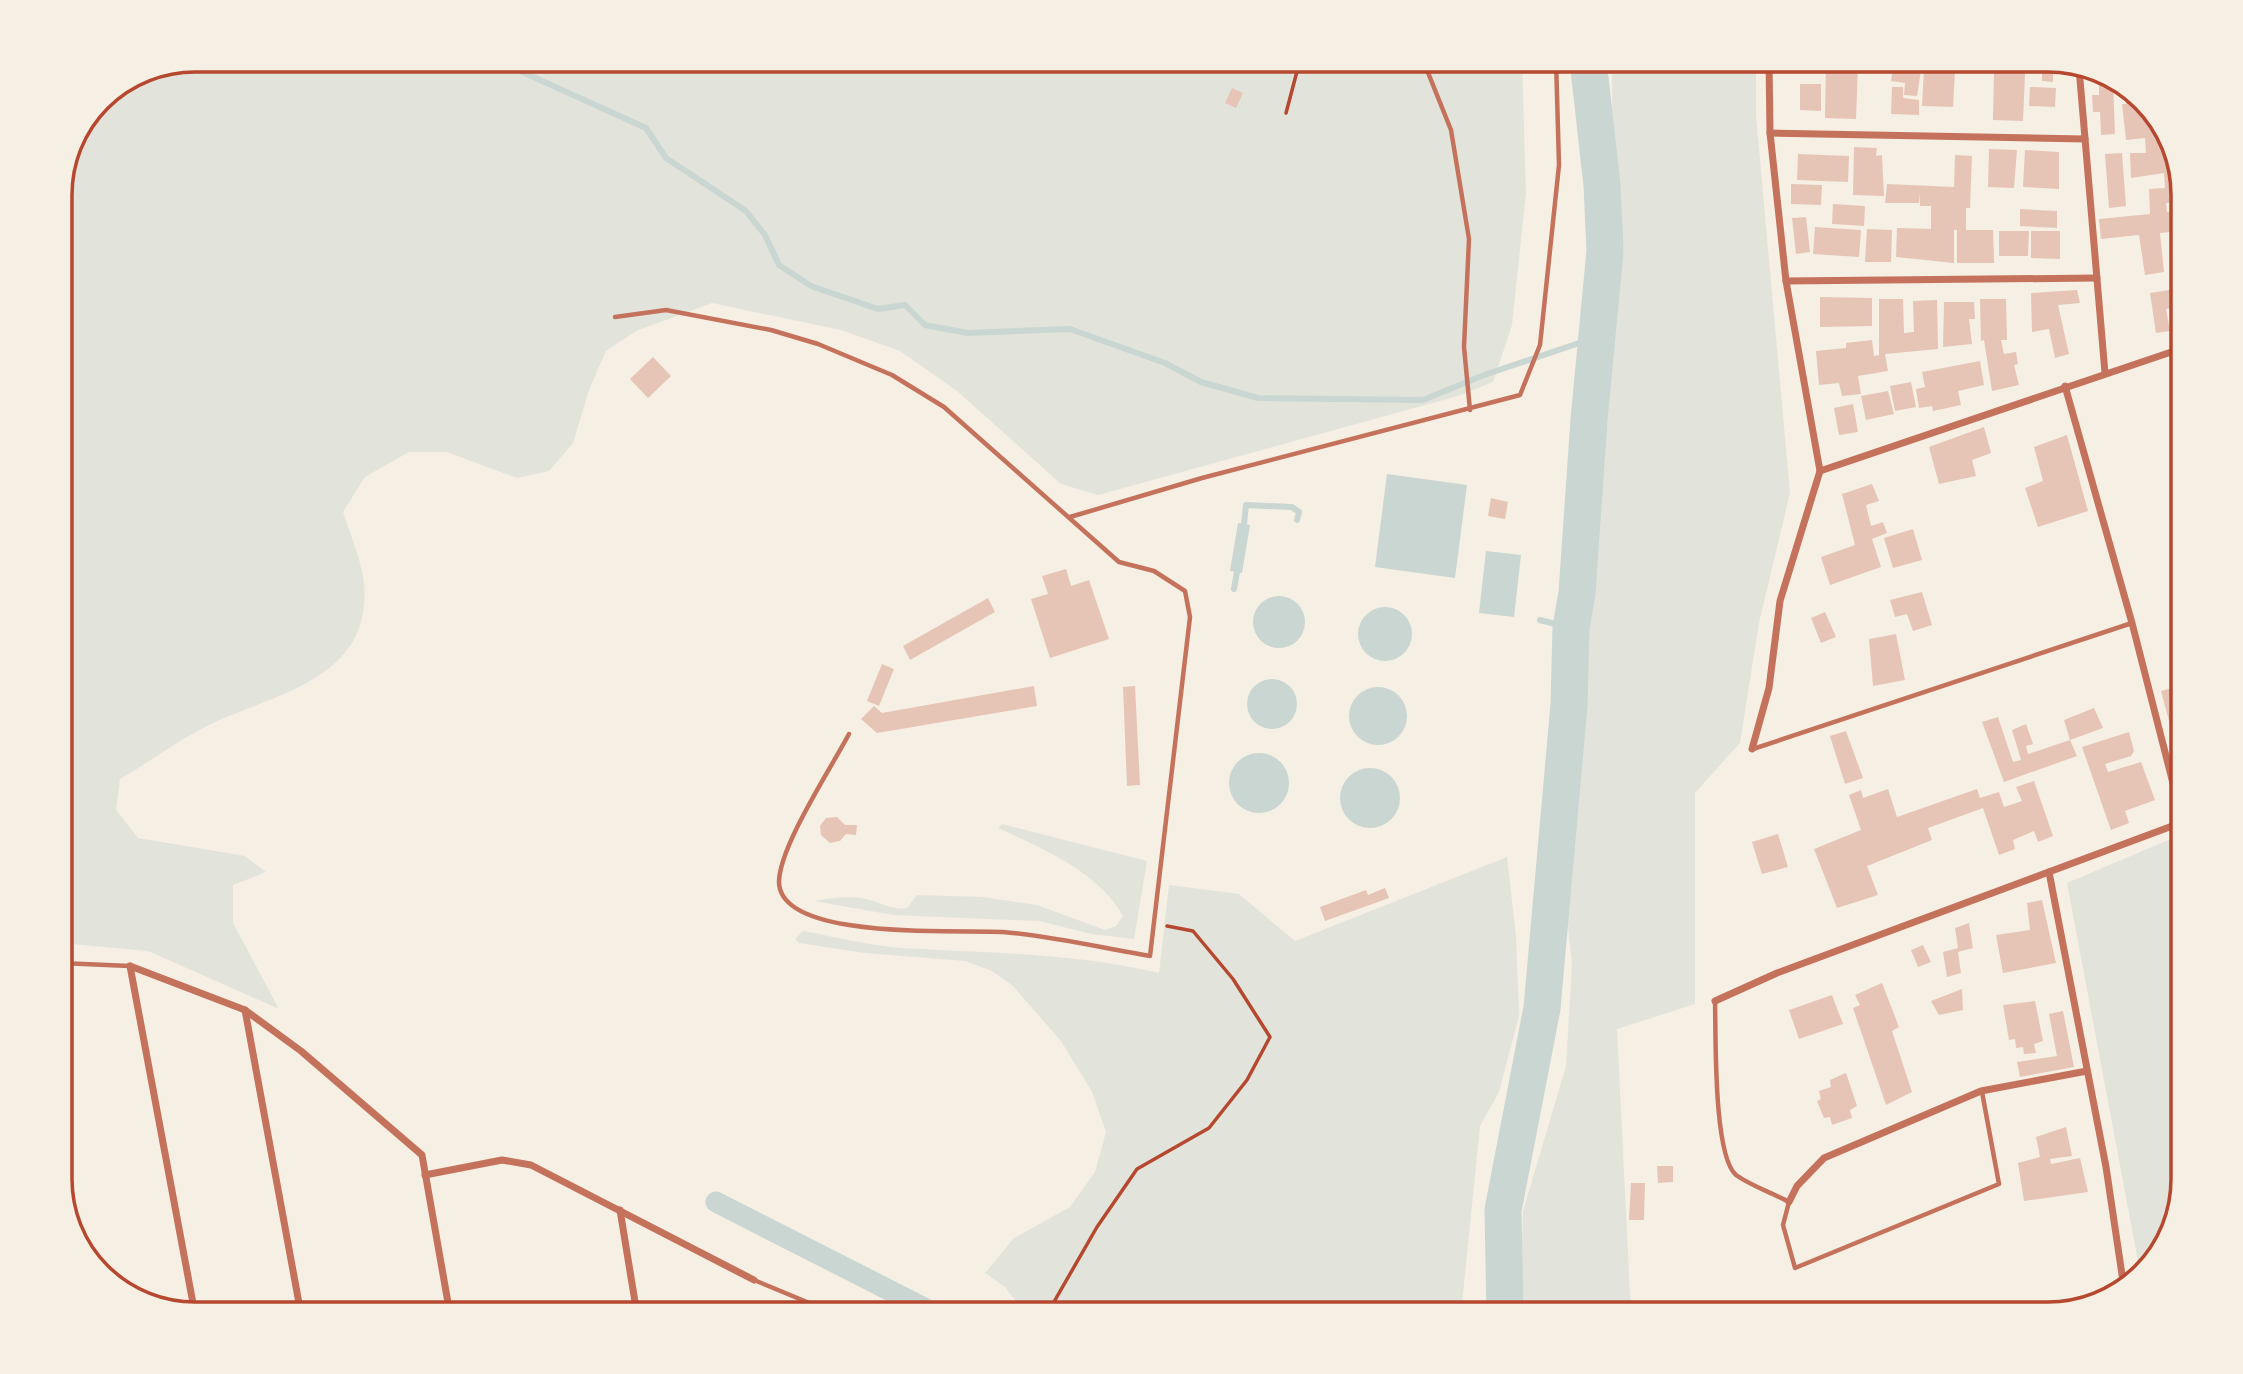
<svg xmlns="http://www.w3.org/2000/svg" width="2243" height="1374" font-family="Signika,sans-serif">
	<rect width="100%" height="100%" fill="#f6efe4"/>
	<g fill="#e2e4dc">
		<path d="M195 60H1522L1526 193 1512 325 1493 382 1458 396 1098 495 1061 484 957 391 900 351 841 330 712 303 636 331 606 351 589 390 573 443 549 471 517 478 447 452H409L365 477 343 512C350 534 362 561 364 584 372 674 285 692 222 719 186 734 153 760 120 779L116 810 138 838 245 856 266 872 233 885V923L279 1009 148 951 60 943V186L70 143 99 99 143 70Z"/>
		<path d="M1612 60H1756V115L1790 493 1759 623 1740 743 1695 793V1004L1617 1029 1631 1314H1520L1523 1211 1566 1066 1572 965 1564 888 1572 808 1564 781 1578 722 1583 579 1613 277Z"/>
		<path d="M1002 824 1147 861 1134 939 1091 934 1039 921 893 915 814 901C833 898 851 895 870 900 884 904 892 910 907 908L917 895 983 897 1037 905 1105 930 1116 926 1123 916C1099 872 1042 848 998 828Z"/>
		<path d="M2173 838 2183 860V1180L2165 1247 2140 1272 2067 883Z"/>
		<path d="M1507 857 1516 936 1519 1016 1499 1092 1480 1126 1461 1314H1020L1021 1308 1005 1287 985 1273 1014 1238 1070 1207 1095 1172 1106 1132 1092 1092 1061 1041 1013 986 992 971 965 961 865 953 799 943 795 939 803 931C836 937 870 946 903 948 988 953 1075 953 1159 973L1169 885 1239 894 1295 941Z"/>
		<path d="M60 1104 79 1242 81 1251 60 1188Z"/>
	</g>
	<g fill="#c9d6d2">
		<path d="M1387 474 1467 485 1455 578 1375 567Z"/>
		<path d="M1238 523 1250 525 1242 573 1230 571Z"/>
		<path d="M1486 551 1521 555 1514 617 1479 613Z"/>
		<circle cx="1279" cy="622" r="26"/>
		<circle cx="1385" cy="634" r="27"/>
		<circle cx="1272" cy="704" r="25"/>
		<circle cx="1378" cy="716" r="29"/>
		<circle cx="1259" cy="783" r="30"/>
		<circle cx="1370" cy="798" r="30"/>
	</g>
	<g fill="none" stroke-linecap="round" stroke-linejoin="round">
		<g stroke="#c9d6d2" stroke-width="6">
			<path d="M496 60 646 128 666 158 746 211 765 235 779 265 811 286 878 309 905 305 925 325 968 333 1070 329 1165 363 1201 382 1258 398 1423 400 1484 375 1597 337"/>
			<path d="M1244 524 1246 505 1292 507 1299 512 1297 520"/>
			<path d="M1234 589 1237 572"/>
			<path d="M1540 620 1571 628"/>
		</g>
		<path stroke="#c9d6d2" stroke-width="21" d="M716 1202 936 1314"/>
		<path stroke="#c9d6d2" stroke-width="37" d="M1505 1314 1503 1210 1542 1008 1569 705 1571 628 1577 593 1589 420 1605 251 1602 185 1588 60"/>
	</g>
	<g fill="#e6c5b7">
		<path d="M1826 60 1836 61V65L1858 66 1856 119 1825 118Z"/>
		<path d="M1999 60H2015V68L1998 66Z"/>
		<path d="M2029 60H2048L2067 65V72H2053V82L2042 81V72H2028Z"/>
		<path d="M1893 66 1921 70 1917 96 1904 95 1905 83 1891 81Z"/>
		<path d="M1924 69 1955 71 1953 107 1922 106Z"/>
		<path d="M1994 71 2025 73 2023 121 1993 120Z"/>
		<path d="M2099 82H2113L2115 134 2101 135 2100 112H2093L2092 95H2099Z"/>
		<path d="M1800 84H1821V111L1800 110Z"/>
		<path d="M2125 86 2165 127 2168 135H2162V148L2171 147 2183 186V202L2166 203 2167 212 2183 211V231L2160 233 2164 272 2145 275 2139 235 2101 239 2099 219 2150 214 2149 189 2165 188 2164 173 2131 178 2130 153H2146L2145 138 2126 140 2122 104H2126Z"/>
		<path d="M1892 87H1903V98L1919 100V115L1891 114Z"/>
		<path d="M2030 87 2056 88 2055 107 2029 106Z"/>
		<path d="M1232 88 1243 93 1236 108 1225 103Z"/>
		<path d="M1854 147 1877 148 1876 156 1882 155 1884 196 1853 195Z"/>
		<path d="M1989 149 2017 150 2014 188 1988 187Z"/>
		<path d="M2025 150 2059 152V189L2023 187Z"/>
		<path d="M2122 153 2126 206 2109 208 2105 154Z"/>
		<path d="M1798 154 1849 156 1848 182 1797 180Z"/>
		<path d="M1955 155 1972 156 1970 208H1966V230H1993L1994 263H1957V230H1954V263L1896 257 1897 228 1931 229V206H1920V193L1919 203H1885L1887 184 1954 187Z"/>
		<path d="M1791 184 1822 185 1821 205 1791 204Z"/>
		<path d="M1833 204 1865 206 1864 226 1832 224Z"/>
		<path d="M2020 209 2057 211V228L2020 226Z"/>
		<path d="M1806 217 1810 252 1796 254 1792 218Z"/>
		<path d="M1815 227 1861 230 1859 257 1813 254Z"/>
		<path d="M1867 229 1892 230 1891 262H1865Z"/>
		<path d="M1999 231H2029L2028 256H1999Z"/>
		<path d="M2031 231H2060V259L2031 258Z"/>
		<path d="M2183 288V306L2166 309 2170 331 2156 333 2150 293Z"/>
		<path d="M2077 290 2080 303 2058 305 2069 354 2055 358 2049 329 2032 332 2031 293Z"/>
		<path d="M1820 297 1872 298V326L1820 327Z"/>
		<path d="M1879 299H1903L1904 333 1914 332 1913 301 1937 300 1938 349 1885 354 1888 371 1858 376 1861 394 1842 396 1839 383 1819 385 1816 351 1846 348V343L1872 340 1874 356 1879 355Z"/>
		<path d="M1980 299H2006L2007 340H2001L2004 354 2016 352 2018 364 2014 365 2019 385 1992 391 1984 340 1981 341Z"/>
		<path d="M1944 302H1974L1975 319H1969L1972 344 1943 347Z"/>
		<path d="M653 357 671 376 648 398 630 379Z"/>
		<path d="M1980 361 1984 385 1958 391 1961 405 1933 411 1932 406 1919 408 1916 389 1925 387 1922 372Z"/>
		<path d="M1911 382 1916 407 1895 411 1890 386Z"/>
		<path d="M1888 391 1894 414 1866 420 1861 396Z"/>
		<path d="M1853 404 1858 432 1839 435 1834 408Z"/>
		<path d="M1984 427 1991 453 1972 460 1976 476 1939 484 1929 447Z"/>
		<path d="M2067 435 2088 511 2038 527 2025 488 2043 481 2034 447Z"/>
		<path d="M1872 484 1879 501 1866 505 1871 526 1883 522 1887 533 1872 539 1881 567 1830 585 1821 557 1855 545 1842 494Z"/>
		<path d="M1491 498 1508 502 1505 519 1488 516Z"/>
		<path d="M1913 529 1922 560 1893 568 1884 538Z"/>
		<path d="M1066 569 1071 586 1089 580 1109 639 1050 658 1031 599 1048 594 1042 576Z"/>
		<path d="M1922 592 1932 625 1913 631 1907 614 1895 617 1890 600Z"/>
		<path d="M988 598 995 612 910 660 903 646Z"/>
		<path d="M1825 612 1836 637 1821 643 1811 618Z"/>
		<path d="M1896 634 1905 680 1873 686 1869 639Z"/>
		<path d="M882 664 894 669 879 706 867 701Z"/>
		<path d="M2183 685 2181 703 2182 769 2161 691Z"/>
		<path d="M1034 686 1037 706 877 733 861 719 874 706 882 713Z"/>
		<path d="M1135 686 1140 785 1127 786 1123 687Z"/>
		<path d="M2094 708 2103 728 2070 740 2064 720Z"/>
		<path d="M1998 717 2013 762 2021 760 2012 730 2026 724 2033 744 2026 746 2028 754 2070 740 2077 756 2004 782 1982 722Z"/>
		<path d="M1846 731 1863 778 1845 784 1830 736Z"/>
		<path d="M2129 732 2134 751 2131 756 2105 764 2108 772 2141 762 2155 800 2125 811 2129 823 2111 830 2082 747Z"/>
		<path d="M2034 781 2053 836 2038 842 2034 831 2013 840 2015 849 1999 855 1983 808 1928 828 1932 840 1867 866 1878 895 1837 908 1814 849 1861 830 1849 795 1861 790 1863 798 1888 789 1897 817 1977 789 1980 798 1999 792 2004 807 2022 801 2016 787Z"/>
		<path d="M837 817 845 825H857L856 835 846 834 840 841 830 843 821 835 820 826 826 818Z"/>
		<path d="M1778 834 1788 867 1762 874 1752 842Z"/>
		<path d="M1385 888 1389 898 1325 921 1320 907 1366 890 1368 895Z"/>
		<path d="M2042 900 2056 963 2003 973 1996 935 2030 930 2027 903Z"/>
		<path d="M1969 923 1973 948 1958 952 1961 973 1947 977 1943 952 1958 948 1955 928Z"/>
		<path d="M1923 945 1931 962 1918 967 1911 950Z"/>
		<path d="M1882 983 1899 1027 1892 1031 1912 1092 1886 1105 1853 1008 1860 1005 1855 995Z"/>
		<path d="M1962 989 1963 1010 1939 1015 1931 1001Z"/>
		<path d="M1832 995 1843 1024 1799 1039 1789 1010Z"/>
		<path d="M2035 1001 2043 1041 2034 1044 2036 1053 2024 1054 2023 1047 2016 1048 2015 1039 2009 1040 2003 1005Z"/>
		<path d="M2063 1011 2074 1067 2020 1077 2017 1062 2057 1056 2049 1014Z"/>
		<path d="M1846 1073 1857 1106 1850 1110 1852 1118 1832 1125 1830 1117 1824 1118 1817 1101 1821 1099 1819 1091 1831 1087 1830 1080Z"/>
		<path d="M2066 1127 2072 1156 2050 1159 2051 1164 2080 1158 2088 1192 2024 1201 2018 1163 2040 1157 2036 1137Z"/>
		<path d="M1657 1166H1673V1182L1658 1183Z"/>
		<path d="M1631 1183H1645L1644 1220H1629Z"/>
	</g>
	<g fill="none" stroke-linecap="round" stroke-linejoin="round">
		<g stroke="#b5482f" stroke-width="3.5">
			<path d="M1286 113 1300 60"/>
			<path d="M1047 1314 1097 1227 1137 1169 1209 1128 1247 1080 1270 1037 1233 979 1193 931 1167 926"/>
		</g>
		<g stroke="#c5725c" stroke-width="4.5">
			<path d="M1423 60 1451 130 1469 239 1464 347 1470 410"/>
			<path d="M615 317 666 310 771 330 818 344 892 375 944 407 1119 562 1154 571 1185 591 1190 617 1150 956C1102 948 1052 936 1003 932 962 929 780 942 779 882 779 847 831 768 849 734"/>
			<path d="M1070 517 1202 478 1520 395 1540 345 1559 165 1556 60"/>
			<path d="M1753 749 2132 623"/>
			<path d="M60 963 130 966"/>
			<path d="M1715 1001C1716 1033 1713 1155 1736 1175 1751 1186 1773 1193 1789 1202L1783 1225 1795 1268 1999 1184 1982 1092"/>
			<path d="M754 1280 836 1314"/>
		</g>
		<g stroke="#c5725c" stroke-width="7">
			<path d="M2079 68 2105 373"/>
			<path d="M1770 133 2085 139"/>
			<path d="M1786 281 2097 278"/>
			<path d="M2065 386 2132 623 2176 795 2177 824 2183 838"/>
			<path d="M1820 471 2183 348"/>
			<path d="M1752 749 1769 688 1780 601 1820 471 1786 281 1770 133 1769 60"/>
			<path d="M2049 872 2106 1167 2124 1288"/>
			<path d="M130 966 245 1010 301 1051 422 1155 450 1314"/>
			<path d="M130 966 195 1314"/>
			<path d="M1715 1001 1777 973 2183 822"/>
			<path d="M245 1010 301 1314"/>
			<path d="M425 1175 502 1160 531 1165 754 1280"/>
			<path d="M1789 1202 1797 1186 1824 1158 1981 1091 2087 1071"/>
			<path d="M620 1210 637 1314"/>
		</g>
	</g>
	<path d="M0 0H2243V1374H0ZM195 72H2048A123 123 0 0 1 2171 195V1179A123 123 0 0 1 2048 1302H195A123 123 0 0 1 72 1179V195A123 123 0 0 1 195 72Z" fill="#f6efe4" fill-rule="evenodd"/>
	<path fill="none" stroke="#b5482f" stroke-width="3.5" d="M195 72H2048A123 123 0 0 1 2171 195V1179A123 123 0 0 1 2048 1302H195A123 123 0 0 1 72 1179V195A123 123 0 0 1 195 72Z"/>
</svg>
